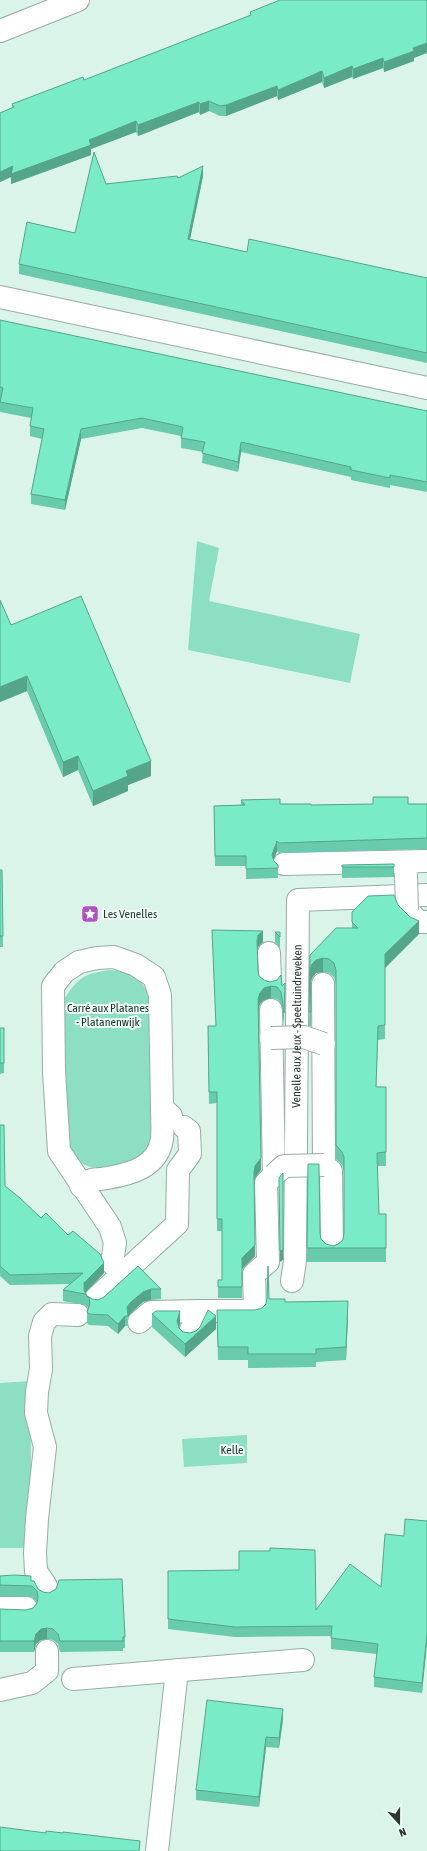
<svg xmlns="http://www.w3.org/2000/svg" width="427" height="1851" font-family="'Asap Condensed',sans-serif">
	<rect width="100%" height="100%" fill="#daf4ea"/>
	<g fill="#8cdfc3">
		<path d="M197 541 219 548 209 601 360 634 350 683 188 650Z"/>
		<path d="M110 970C135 973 145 980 152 1005L151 1143C150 1146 149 1151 146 1154 134 1171 93 1174 77 1160 72 1156 69 1147 65 1142L63 1001C78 978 82 974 110 970Z"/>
		<path d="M30 1381 32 1548H0V1383Z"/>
		<path d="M247 1435V1463L184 1467 182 1439Z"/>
	</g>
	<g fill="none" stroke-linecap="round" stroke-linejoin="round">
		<defs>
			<g id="minor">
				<path d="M0 31 78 0"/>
				<path d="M0 297 427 388"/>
				<path d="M284 864 427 861"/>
				<path d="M407 910 419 922H427"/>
				<path d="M269 953 270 981"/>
				<path d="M323 984 324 1165 331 1171 332 1247"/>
				<path d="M81 1186C95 1176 92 1181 107 1178 131 1174 158 1167 162 1139 163 1129 162 1118 162 1108"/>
				<path d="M122 1274 112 1263 115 1243 110 1227 59 1151 54 1071 53 986 64 972 79 962 97 958 114 957 136 965 154 977 160 995 162 1108 171 1116"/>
				<path id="s1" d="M292 1281 295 1261 298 900 427 895"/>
				<path d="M96 1298 177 1224 178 1170 190 1154 189 1131 184 1127"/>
				<path d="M139 1322 151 1312 200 1311"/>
				<path d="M189 1334 200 1311H255L254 1274 268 1262 266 1183 274 1175 271 1010"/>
				<path d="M47 1591 46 1586 36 1571 35 1553 37 1519 45 1447 36 1413 37 1392 41 1369 40 1336 44 1322 52 1314 78 1315"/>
				<path d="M0 1608H26"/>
				<path d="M73 1679 303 1660"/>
				<path d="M0 1690 32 1683 47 1671V1651"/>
				<path d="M157 1851 177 1670"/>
			</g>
		</defs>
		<use href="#minor" stroke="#95ada4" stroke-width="24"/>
		<use href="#minor" stroke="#fff" stroke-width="22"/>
		<defs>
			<g id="minor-bridge">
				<path d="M406 874 407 910"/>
				<path d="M271 1038 304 1037 324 1044"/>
				<path d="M274 1175 284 1166 324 1165"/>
			</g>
		</defs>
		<use href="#minor-bridge" stroke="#95ada4" stroke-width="24" stroke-linecap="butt"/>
		<use href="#minor-bridge" stroke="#fff" stroke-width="22"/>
	</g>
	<g fill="#68cbab">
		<path d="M250 12 414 58V61L384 72 383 68 353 79 352 77 324 88 322 82 278 100 277 96 226 116H220L209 111 200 115 199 112 138 136 136 132 91 149V155L11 184V177L0 182V113L12 108V104L84 80 250 16Z"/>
		<path d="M203 176 190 239 247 252 427 278V363L19 274V264L75 233 106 184 178 178Z"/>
		<path d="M0 320 427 411V492L390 485V488L351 480V477L241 452 238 472 202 463 203 452 181 448V436L142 428 81 439 65 510 31 504V494L42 439 30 436V426L31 418 0 412Z"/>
		<path d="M0 600 11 625 151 776 128 785V791L93 806 78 770 63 777 27 691 0 702Z"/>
		<path d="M373 797 408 804H427V849L279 853 277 851 273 860 278 865V878L246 879V866H215L214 806 241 805V800L280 804 311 805 373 804Z"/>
		<path d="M394 864V877L342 878V865Z"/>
		<path d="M0 870H2L3 947H0Z"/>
		<path d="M398 905 419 934 385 968V1039L378 1040 376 1087H386V1166H377L379 1214H386V1262H307L308 1164 320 1233 321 1239 326 1244 333 1246 338 1244 343 1240 344 1234V1171L342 1165 336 1159V984L334 977 329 973 323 972 316 973 312 978 311 984V1026H309L310 955 352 928V912Z"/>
		<path d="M212 930 263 942 258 947 257 952 258 970 259 976 264 980 282 986 285 983 284 1025 281 1003 277 999 271 998 264 1000 260 1004 259 1009 261 1170 255 1178 254 1182 255 1256 242 1269V1298H218V1280H222V1231H217V1103L209 1104 208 1026H216Z"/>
		<path d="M275 932H280V948L275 942Z"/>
		<path d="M0 1028H4V1073L0 1074Z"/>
		<path d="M0 1125 5 1186 104 1273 85 1293 87 1296 92 1299 98 1300 104 1297 138 1266 161 1289V1299L151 1300 143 1302 131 1313 128 1317V1326H125L118 1334 108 1326 89 1325 87 1323V1312L89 1309 85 1305 63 1301V1290L70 1284 10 1285 0 1276Z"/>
		<path d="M269 1299 348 1315 346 1360 316 1362V1367L248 1368V1360H218L217 1310H255L262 1308 266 1304Z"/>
		<path d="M152 1314 180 1324 179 1328 183 1332 190 1333 216 1329 185 1357 152 1327Z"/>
		<path d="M427 1521 422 1693 374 1687V1677L377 1654 331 1649V1636L235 1637 168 1629V1571L316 1610 381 1587 404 1536Z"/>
		<path d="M31 1581 38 1589 43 1592 125 1637V1648H123V1651L60 1652 58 1644 53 1640 47 1639 41 1640 36 1644 34 1652H0V1609L26 1610 33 1608 37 1603V1602L32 1597 0 1596V1585Z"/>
		<path d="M283 1719 279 1748 266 1747 259 1807 196 1800V1790Z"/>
	</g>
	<g fill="#55a58b">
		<path d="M427 43V53L414 58V61L384 72V62L413 48Z"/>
		<path d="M383 58V68L353 79V69Z"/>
		<path d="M352 66V77L324 88V78Z"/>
		<path d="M322 71V82L278 100V90Z"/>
		<path d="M277 86V96L226 116V105Z"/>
		<path d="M209 101V111L200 115V104Z"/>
		<path d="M199 102V112L138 136V125Z"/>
		<path d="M136 121V132L91 149V155L11 184V177L0 182V172L13 166 89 140Z"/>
		<path d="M203 166V176L188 249V239Z"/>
		<path d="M81 429V439L65 510V500Z"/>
		<path d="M241 442V452L238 472V462Z"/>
		<path d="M27 676V691L0 702V687Z"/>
		<path d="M78 756V770L63 777V762Z"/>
		<path d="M151 761V776L128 785V791L93 806V791L126 771Z"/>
		<path d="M277 841V851L272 865V855Z"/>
		<path d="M419 921V934L385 968V954Z"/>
		<path d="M263 931V942L258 947 257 953V941L258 935Z"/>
		<path d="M323 958V972L316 973 312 978 310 984V970L312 964 316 960Z"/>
		<path d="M271 986V998L264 1000 260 1004 258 1010V999L260 993 264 988Z"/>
		<path d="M261 1158V1170L255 1178 254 1183V1172L255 1166Z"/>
		<path d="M283 1184V1260L280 1262V1251Z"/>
		<path d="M255 1245V1256L242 1269V1298V1258Z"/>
		<path d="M104 1263V1273L84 1294V1283Z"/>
		<path d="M151 1289V1300L143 1302 131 1313 128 1317 127 1307 131 1302 143 1292Z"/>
		<path d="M348 1301V1315L346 1360V1347Z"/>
		<path d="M180 1311V1324L177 1335V1321Z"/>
		<path d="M125 1316V1326L118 1334V1324Z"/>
		<path d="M216 1316V1329L185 1357V1344Z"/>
		<path d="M47 1628V1639L41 1640 36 1644 34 1652V1641L36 1634 41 1629Z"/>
		<path d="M427 1634V1644L422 1693V1683Z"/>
		<path d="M283 1709V1719L279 1748V1738Z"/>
		<path d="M266 1737V1747L259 1807V1797Z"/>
	</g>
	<g fill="#79ecc7" stroke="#55a58b">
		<path d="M280 0H427V43L413 48 414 51 384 62 383 58 353 69 352 66 324 78 322 71 278 90 277 86 226 105 220 106 209 101 200 104 199 102 138 125 136 121 89 140 91 145 11 174 13 166 0 172V113L14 107 12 104 83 77 84 80 251 15 250 12Z"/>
		<path d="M94 152 106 184 177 176 178 178 203 166 188 239 247 252 249 239 427 278V353L19 264 27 222 75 233Z"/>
		<path d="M0 320 427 411V482L390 475V478L351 470V467L241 442 238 462 202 453 205 442 181 438 183 427 142 418 81 429 65 500 31 494 44 429 30 426 33 408 0 402 3 388 0 387Z"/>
		<path d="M81 596 151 761 126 771 128 776 93 791 78 756 63 762 27 676 0 687V600L11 625Z"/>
		<path d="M373 797H408V804H427V838L279 843 277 841 272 855 274 861 278 865V868L246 869V856H215L214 806 245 805 241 800 280 799V804H311V805L373 804Z"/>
		<path d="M394 864V867H342V865Z"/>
		<path d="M0 870H2L3 936H0Z"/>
		<path d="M394 895 398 905 410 917 419 921 385 954V1025L378 1026 376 1087H386V1152L377 1153 379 1214H386V1248H307L308 1164H319L320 1233 321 1239 326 1244 333 1246 338 1244 343 1240 344 1233V1157L342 1152 336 1145V970L334 963 329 959 323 958 316 960 312 964 310 970 311 1012H309L310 955 336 928H358L352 922V912L368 896Z"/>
		<path d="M212 930 263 931 258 935 257 941 258 970 259 976 264 980 270 982 277 980 281 975 282 986 285 983 284 1013 281 992 277 987 271 986 264 988 260 993 258 999 261 1158 255 1166 254 1172 255 1245 242 1258V1287H218V1280H222V1219H217V1092H209L208 1026H216Z"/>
		<path d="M275 932H280V937Z"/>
		<rect x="0" y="1028" width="4" height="35"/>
		<path d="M0 1125H4L5 1186 20 1198 41 1218 46 1213 68 1235 73 1231 100 1254 104 1263 84 1283V1290L87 1296 92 1299 98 1300 104 1297 138 1266 161 1289H151L143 1292 131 1302 127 1307 128 1316H125L118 1324 108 1315 89 1314 87 1312 90 1304 89 1298 85 1294 63 1290 83 1273 10 1275 0 1266Z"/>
		<path d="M283 1173V1250L280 1251 279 1178Z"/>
		<path d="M268 1266 269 1299H285V1302L348 1301 346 1347 316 1349V1354H248V1347H218L217 1310H255L262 1308 266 1304 267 1298Z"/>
		<path d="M208 1310 216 1316 185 1344 152 1314 156 1311H180L177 1321 179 1328 183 1332 190 1333 196 1331 200 1327Z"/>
		<path d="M405 1519 427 1521V1634L422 1683 374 1677 378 1644 331 1638 332 1626 235 1627 168 1619V1571L239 1570V1551H270V1548L315 1550 316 1610 350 1564 381 1587 385 1534 404 1536Z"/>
		<path d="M14 1575 31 1576V1581H34L38 1589 43 1592 49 1593 56 1589 59 1580 122 1579 125 1637H123V1641H60L58 1634 53 1629 47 1628 41 1629 36 1634 34 1641H0V1609L26 1610 33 1608 37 1603 38 1597 37 1591 32 1586 0 1585V1576Z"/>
		<path d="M207 1700 283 1709 279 1738 266 1737 259 1797 196 1790Z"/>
		<path d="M0 1827 46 1833V1831L63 1833V1832L140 1841 139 1851H0Z"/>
	</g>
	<defs>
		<symbol id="sight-square" viewBox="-11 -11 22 22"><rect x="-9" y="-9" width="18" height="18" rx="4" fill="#ad53bf" stroke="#effef8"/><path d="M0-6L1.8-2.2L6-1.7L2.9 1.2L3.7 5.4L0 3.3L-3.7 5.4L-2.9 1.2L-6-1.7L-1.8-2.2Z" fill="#fff"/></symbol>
	</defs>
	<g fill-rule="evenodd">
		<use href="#sight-square" x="80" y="904" width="20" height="20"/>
	</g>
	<g text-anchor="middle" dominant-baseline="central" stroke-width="4" stroke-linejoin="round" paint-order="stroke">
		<g font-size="12" fill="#2b3532" stroke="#effef8" text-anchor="start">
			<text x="103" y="914">Les Venelles</text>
		</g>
		<g font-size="12" fill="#1a2f28" stroke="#effef8">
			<text x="108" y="1008">Carré aux Platanes<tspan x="108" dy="14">- Platanenwijk</tspan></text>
			<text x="232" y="1450">Kelle</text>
		</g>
		<g font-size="12" fill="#2b3532" stroke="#effef8">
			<text stroke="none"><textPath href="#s1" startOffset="255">Venelle aux Jeux - Speeltuindreveken</textPath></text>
		</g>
	</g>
	<g transform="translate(399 1823) rotate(159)" stroke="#effef8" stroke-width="3" paint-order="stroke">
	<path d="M0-3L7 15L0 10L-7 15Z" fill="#2b3532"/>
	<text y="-6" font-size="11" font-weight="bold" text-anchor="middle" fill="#2b3532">N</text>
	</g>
</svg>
